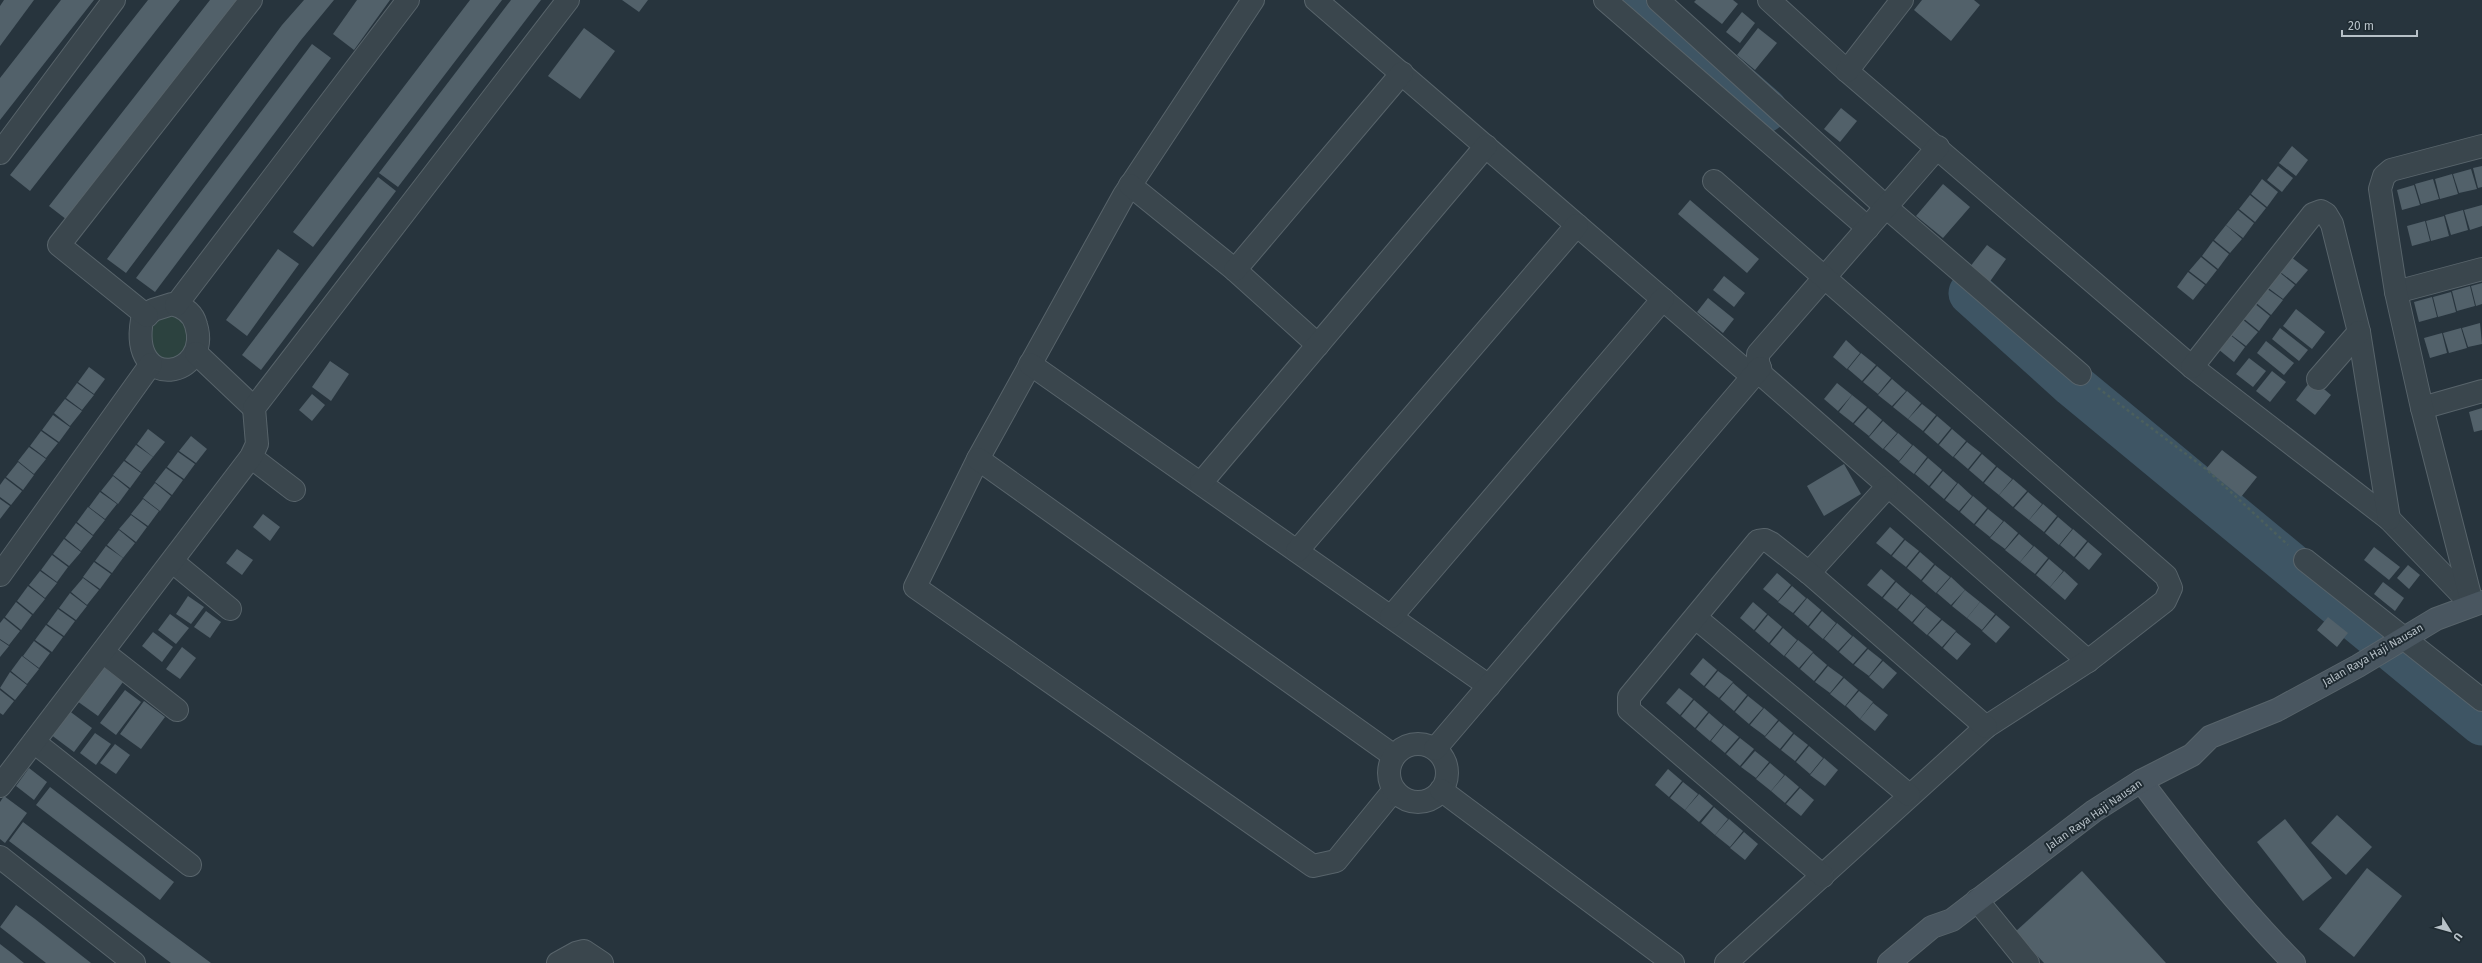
<svg xmlns="http://www.w3.org/2000/svg" width="2482" height="963" font-family="'Fira Sans',sans-serif">
	<rect width="100%" height="100%" fill="#27343d"/>
	<path fill="#2c423f" d="M172 304 199 341 160 370 140 332Z"/>
	<g fill="none" stroke-linecap="round" stroke-linejoin="round">
		<g stroke="#3e5564" stroke-width="45">
			<path d="M1639 0 1765 110"/>
			<path d="M1971 293 2073 385 2482 723"/>
		</g>
	</g>
	<g fill="#52616a">
		<path d="M4 0H34L0 46V6Z"/>
		<path d="M61 0H94L0 120V78Z"/>
		<path d="M148 0H180L30 191 10 175Z"/>
		<path d="M210 0H245L71 223 49 206Z"/>
		<path d="M304 0H334L301 40 126 273 107 259 282 25Z"/>
		<path d="M357 0H390L354 50 333 34Z"/>
		<path d="M470 0H502L313 247 293 232Z"/>
		<path d="M511 0H541L398 187 379 173Z"/>
		<path d="M622 0H648L639 12Z"/>
		<path d="M1696 0H1733L1738 4 1722 24 1694 2Z"/>
		<path d="M1922 0H1974L1980 5 1951 41 1914 10Z"/>
		<path d="M1742 12 1755 23 1740 43 1726 32Z"/>
		<path d="M584 28 615 51 580 99 548 76Z"/>
		<path d="M1758 28 1777 43 1755 70 1737 55Z"/>
		<path d="M312 44 331 58 155 292 136 278Z"/>
		<path d="M1841 108 1857 121 1840 142 1824 129Z"/>
		<path d="M2292 146 2308 160 2296 176 2279 163Z"/>
		<path d="M2278 166 2293 178 2282 192 2267 180Z"/>
		<path d="M2482 166V187L2478 188 2473 168Z"/>
		<path d="M2471 169 2477 189 2459 193 2453 174Z"/>
		<path d="M2452 174 2458 194 2440 199 2435 179Z"/>
		<path d="M378 177 396 191 261 370 242 355Z"/>
		<path d="M2262 179 2278 192 2267 207 2251 194Z"/>
		<path d="M2433 179 2439 199 2421 204 2415 184Z"/>
		<path d="M1943 184 1970 207 1943 238 1916 216Z"/>
		<path d="M2414 185 2420 205 2402 210 2397 190Z"/>
		<path d="M2250 195 2266 208 2255 222 2239 209Z"/>
		<path d="M1690 200 1759 259 1747 273 1678 214Z"/>
		<path d="M2482 205V226L2470 230 2464 210Z"/>
		<path d="M2238 210 2254 223 2243 238 2226 225Z"/>
		<path d="M2463 210 2468 230 2451 235 2445 215Z"/>
		<path d="M2444 216 2449 236 2431 241 2426 221Z"/>
		<path d="M2425 221 2430 241 2412 246 2407 226Z"/>
		<path d="M2226 225 2242 239 2230 253 2214 240Z"/>
		<path d="M2213 241 2229 254 2218 269 2202 256Z"/>
		<path d="M1987 245 2006 259 1986 287 1966 272Z"/>
		<path d="M278 249 299 264 247 336 226 320Z"/>
		<path d="M2201 257 2217 270 2206 284 2189 271Z"/>
		<path d="M2291 257 2308 270 2296 284 2279 271Z"/>
		<path d="M2188 272 2205 285 2193 300 2177 287Z"/>
		<path d="M2279 272 2295 285 2283 299 2267 287Z"/>
		<path d="M1724 276 1745 293 1734 307 1713 290Z"/>
		<path d="M2482 283V304L2476 306 2471 286Z"/>
		<path d="M2470 286 2475 306 2457 311 2452 291Z"/>
		<path d="M2266 288 2283 300 2271 315 2255 302Z"/>
		<path d="M2451 292 2456 312 2438 317 2433 297Z"/>
		<path d="M2432 297 2437 317 2419 322 2414 302Z"/>
		<path d="M1708 298 1734 319 1723 333 1697 312Z"/>
		<path d="M2254 303 2270 316 2259 331 2243 318Z"/>
		<path d="M2296 309 2325 332 2312 349 2283 326Z"/>
		<path d="M2242 319 2258 332 2246 346 2230 334Z"/>
		<path d="M2480 323 2482 344 2468 347 2462 328Z"/>
		<path d="M2280 328 2308 350 2299 361 2272 339Z"/>
		<path d="M2461 328 2467 348 2449 353 2443 333Z"/>
		<path d="M2442 333 2447 353 2430 358 2424 338Z"/>
		<path d="M2229 334 2245 347 2234 362 2218 349Z"/>
		<path d="M1846 340 1860 353 1847 369 1833 357Z"/>
		<path d="M2266 341 2294 363 2284 375 2257 353Z"/>
		<path d="M1861 353 1876 365 1862 381 1848 369Z"/>
		<path d="M2249 358 2266 371 2253 387 2236 374Z"/>
		<path d="M330 361 349 374 331 401 312 387Z"/>
		<path d="M1877 366 1891 378 1878 394 1863 382Z"/>
		<path d="M89 367 105 379 94 394 78 382Z"/>
		<path d="M2272 371 2286 382 2270 402 2256 391Z"/>
		<path d="M1892 379 1906 391 1892 406 1878 395Z"/>
		<path d="M2312 379 2331 395 2315 415 2296 400Z"/>
		<path d="M77 383 94 395 82 410 66 398Z"/>
		<path d="M1837 383 1852 395 1838 411 1824 399Z"/>
		<path d="M1907 391 1921 403 1908 419 1893 407Z"/>
		<path d="M312 394 325 405 312 421 299 410Z"/>
		<path d="M1852 395 1867 407 1853 423 1839 412Z"/>
		<path d="M65 399 82 411 70 426 54 413Z"/>
		<path d="M1922 404 1936 415 1923 431 1908 419Z"/>
		<path d="M1868 408 1882 420 1869 436 1854 424Z"/>
		<path d="M2482 408V430L2474 432 2469 412Z"/>
		<path d="M53 415 70 427 59 442 42 430Z"/>
		<path d="M1937 416 1951 428 1938 444 1924 432Z"/>
		<path d="M1883 421 1897 433 1883 449 1869 437Z"/>
		<path d="M148 429 165 442 153 457 137 444Z"/>
		<path d="M1952 429 1966 441 1953 457 1939 445Z"/>
		<path d="M41 431 58 443 46 458 30 446Z"/>
		<path d="M1898 433 1912 445 1899 461 1884 449Z"/>
		<path d="M191 436 207 449 196 463 179 451Z"/>
		<path d="M1967 442 1981 453 1968 469 1954 457Z"/>
		<path d="M136 445 153 457 141 472 125 460Z"/>
		<path d="M1913 445 1927 457 1914 474 1899 462Z"/>
		<path d="M29 447 46 459 34 474 18 461Z"/>
		<path d="M2222 450 2257 477 2241 497 2206 469Z"/>
		<path d="M178 452 195 464 184 479 167 467Z"/>
		<path d="M1982 454 1996 466 1983 482 1969 470Z"/>
		<path d="M1928 458 1942 470 1929 486 1915 474Z"/>
		<path d="M124 461 141 473 130 488 113 475Z"/>
		<path d="M18 462 34 475 23 490 6 477Z"/>
		<path d="M1844 464 1861 494 1824 516 1807 486Z"/>
		<path d="M1997 467 2012 479 1999 495 1984 483Z"/>
		<path d="M166 468 183 480 172 495 155 482Z"/>
		<path d="M1943 471 1957 483 1944 499 1930 487Z"/>
		<path d="M113 476 129 489 118 504 101 491Z"/>
		<path d="M5 478 22 491 11 505 0 497V485Z"/>
		<path d="M2013 479 2027 491 2013 507 1999 495Z"/>
		<path d="M155 483 171 496 160 511 143 498Z"/>
		<path d="M1958 483 1972 496 1959 511 1945 500Z"/>
		<path d="M100 492 117 504 105 519 89 507Z"/>
		<path d="M2028 492 2042 504 2029 520 2014 508Z"/>
		<path d="M1973 496 1987 508 1974 524 1960 512Z"/>
		<path d="M0 499 10 506 0 519Z"/>
		<path d="M143 499 159 511 148 526 131 514Z"/>
		<path d="M2043 504 2057 516 2044 532 2029 520Z"/>
		<path d="M88 507 105 520 93 535 77 522Z"/>
		<path d="M1988 509 2003 521 1990 537 1975 525Z"/>
		<path d="M263 514 280 527 270 541 253 527Z"/>
		<path d="M131 515 147 527 136 542 119 529Z"/>
		<path d="M2058 517 2072 529 2059 545 2045 533Z"/>
		<path d="M2004 521 2018 533 2005 549 1990 538Z"/>
		<path d="M76 523 93 536 81 551 65 538Z"/>
		<path d="M1890 527 1904 539 1891 555 1876 543Z"/>
		<path d="M2073 529 2087 541 2074 557 2060 545Z"/>
		<path d="M119 530 135 543 123 558 107 545Z"/>
		<path d="M2019 534 2033 546 2020 562 2005 550Z"/>
		<path d="M64 539 81 552 69 566 53 554Z"/>
		<path d="M1905 540 1919 551 1906 567 1892 556Z"/>
		<path d="M2088 542 2102 554 2089 570 2075 558Z"/>
		<path d="M106 546 123 558 112 573 95 561Z"/>
		<path d="M2034 546 2048 558 2035 574 2020 562Z"/>
		<path d="M2374 547 2400 567 2389 580 2364 560Z"/>
		<path d="M237 549 253 560 242 575 226 563Z"/>
		<path d="M1920 552 1934 564 1921 580 1907 568Z"/>
		<path d="M52 555 68 567 57 582 41 570Z"/>
		<path d="M2049 559 2063 571 2050 587 2036 575Z"/>
		<path d="M94 562 111 574 100 589 83 577Z"/>
		<path d="M1935 565 1950 577 1936 593 1922 581Z"/>
		<path d="M2408 565 2420 575 2409 589 2397 578Z"/>
		<path d="M1881 569 1895 581 1882 597 1867 585Z"/>
		<path d="M40 571 57 583 45 598 29 585Z"/>
		<path d="M2064 571 2078 584 2065 600 2050 587Z"/>
		<path d="M1777 573 1791 585 1778 601 1763 589Z"/>
		<path d="M1951 577 1965 590 1951 605 1937 593Z"/>
		<path d="M83 578 99 590 87 605 71 592Z"/>
		<path d="M1896 582 1910 594 1897 609 1883 598Z"/>
		<path d="M2383 582 2404 598 2395 611 2374 594Z"/>
		<path d="M28 586 45 599 33 614 17 601Z"/>
		<path d="M1792 586 1806 598 1793 613 1778 602Z"/>
		<path d="M1965 590 1980 602 1967 618 1952 606Z"/>
		<path d="M70 593 87 606 76 620 59 608Z"/>
		<path d="M1911 594 1926 606 1912 622 1898 610Z"/>
		<path d="M188 596 204 607 191 624 176 614Z"/>
		<path d="M1807 598 1821 610 1808 626 1794 614Z"/>
		<path d="M16 602 32 615 21 630 5 617Z"/>
		<path d="M1753 602 1767 614 1754 630 1740 618Z"/>
		<path d="M1980 602 1995 614 1982 630 1967 618Z"/>
		<path d="M1926 607 1941 619 1927 635 1913 623Z"/>
		<path d="M58 609 75 621 64 636 47 624Z"/>
		<path d="M206 611 221 622 210 638 194 627Z"/>
		<path d="M1822 611 1836 623 1823 639 1809 627Z"/>
		<path d="M170 614 189 628 176 644 158 630Z"/>
		<path d="M1768 615 1782 627 1769 643 1755 631Z"/>
		<path d="M1996 615 2010 627 1996 643 1982 631Z"/>
		<path d="M2328 617 2348 633 2337 647 2317 630Z"/>
		<path d="M4 618 20 631 9 645 0 639V623Z"/>
		<path d="M1942 620 1956 631 1942 647 1928 635Z"/>
		<path d="M1837 623 1852 636 1838 651 1824 639Z"/>
		<path d="M46 625 63 637 52 652 35 640Z"/>
		<path d="M1783 628 1797 640 1784 656 1770 644Z"/>
		<path d="M153 632 173 647 162 662 142 646Z"/>
		<path d="M1956 632 1971 644 1957 660 1943 648Z"/>
		<path d="M1853 636 1867 648 1853 664 1839 652Z"/>
		<path d="M0 640 9 646 0 657Z"/>
		<path d="M1798 640 1813 652 1799 668 1785 656Z"/>
		<path d="M34 641 50 653 39 668 23 656Z"/>
		<path d="M182 647 196 658 180 679 166 669Z"/>
		<path d="M1868 649 1882 660 1869 676 1854 665Z"/>
		<path d="M1813 653 1827 665 1814 681 1800 669Z"/>
		<path d="M22 656 39 669 27 684 11 671Z"/>
		<path d="M1703 658 1717 670 1704 686 1690 674Z"/>
		<path d="M1883 661 1897 673 1883 689 1869 677Z"/>
		<path d="M1828 666 1843 677 1830 693 1815 682Z"/>
		<path d="M103 667 123 682 98 716 77 701Z"/>
		<path d="M1718 671 1733 682 1719 698 1705 687Z"/>
		<path d="M10 672 27 685 15 700 0 688Z"/>
		<path d="M1844 678 1858 690 1845 706 1830 694Z"/>
		<path d="M1733 683 1747 695 1734 711 1720 699Z"/>
		<path d="M1679 688 1693 699 1680 715 1666 703Z"/>
		<path d="M0 690 14 701 3 715 0 713Z"/>
		<path d="M125 690 141 702 116 735 100 723Z"/>
		<path d="M1859 691 1873 702 1860 719 1846 706Z"/>
		<path d="M1748 696 1763 708 1749 724 1735 712Z"/>
		<path d="M1694 700 1708 712 1695 728 1681 716Z"/>
		<path d="M144 701 165 717 141 749 120 734Z"/>
		<path d="M1873 703 1888 715 1875 731 1860 719Z"/>
		<path d="M64 707 92 728 74 752 46 731Z"/>
		<path d="M1764 708 1778 720 1765 736 1750 725Z"/>
		<path d="M1709 713 1723 725 1710 741 1696 729Z"/>
		<path d="M1779 721 1793 733 1780 749 1765 737Z"/>
		<path d="M1724 725 1739 737 1725 753 1711 741Z"/>
		<path d="M95 733 111 744 96 765 80 753Z"/>
		<path d="M1794 734 1808 745 1795 761 1781 750Z"/>
		<path d="M1740 738 1754 749 1740 766 1726 754Z"/>
		<path d="M115 744 130 755 116 774 100 763Z"/>
		<path d="M1809 746 1823 758 1810 774 1796 762Z"/>
		<path d="M1755 751 1769 762 1756 778 1741 767Z"/>
		<path d="M1824 758 1838 770 1825 786 1810 775Z"/>
		<path d="M1770 763 1784 775 1771 791 1756 779Z"/>
		<path d="M29 768 47 782 34 800 16 786Z"/>
		<path d="M1668 769 1682 781 1669 797 1655 785Z"/>
		<path d="M1785 775 1799 787 1785 803 1771 791Z"/>
		<path d="M1683 782 1698 794 1685 810 1670 798Z"/>
		<path d="M50 787 174 882 160 900 36 805Z"/>
		<path d="M1800 788 1814 800 1801 816 1786 804Z"/>
		<path d="M1699 794 1713 806 1699 822 1685 810Z"/>
		<path d="M4 796 27 813 5 843 0 839V802Z"/>
		<path d="M1714 807 1728 819 1715 835 1701 823Z"/>
		<path d="M2337 815 2372 847 2346 875 2311 843Z"/>
		<path d="M1729 819 1743 831 1730 847 1715 835Z"/>
		<path d="M2285 819 2332 878 2303 901 2257 842Z"/>
		<path d="M23 822 149 917 211 963H171L46 869 9 841Z"/>
		<path d="M1744 832 1758 844 1745 860 1730 848Z"/>
		<path d="M2367 868 2402 896 2354 957 2319 929Z"/>
		<path d="M2082 871 2166 963H2044L2015 932Z"/>
		<path d="M16 905 35 919 91 963H46L0 927Z"/>
		<path d="M0 944 13 954 24 963H0Z"/>
	</g>
	<g fill="none" stroke-linecap="round" stroke-linejoin="round">
		<defs>
			<g id="street">
				<path d="M1253 0 1124 195 978 459 915 587 1313 866 1336 861 1394 790"/>
				<path d="M1316 0 1753 377"/>
				<path d="M1605 0 1868 228"/>
				<path d="M1658 0 1886 207 2080 374"/>
				<path d="M1769 0 1847 71 2192 367 2389 519 2472 605"/>
				<path d="M1847 71 1902 0"/>
				<path d="M1938 147 1758 354V362L1762 375 2088 661"/>
				<path d="M0 153 114 0"/>
				<path d="M1714 181 2166 576 2171 588 2165 601 2088 661 1986 727 1726 963"/>
				<path d="M1130 185 1235 270 1318 345"/>
				<path d="M1235 270 1402 73"/>
				<path d="M2396 292 2482 269"/>
				<path d="M172 304C184 307 193 313 196 325 212 377 129 394 142 320L153 310Z"/>
				<path d="M176 305 408 0"/>
				<path d="M147 316 59 245 251 0"/>
				<path d="M196 353 254 408"/>
				<path d="M1030 364 1489 686"/>
				<path d="M2192 367 2313 214 2321 211 2326 214 2332 224 2359 332 2389 519"/>
				<path d="M2318 379 2359 332"/>
				<path d="M2422 408 2482 391"/>
				<path d="M251 457 294 490"/>
				<path d="M978 459 1394 756"/>
				<path d="M1201 483 1486 146"/>
				<path d="M1297 551 1577 225"/>
				<path d="M2305 560 2482 700"/>
				<path d="M173 562 230 609"/>
				<path d="M1809 573 1887 487"/>
				<path d="M0 575 151 364"/>
				<path d="M2472 603 2422 408 2396 292 2380 189 2384 176 2391 170 2482 146"/>
				<path d="M1391 617 1663 299"/>
				<path d="M1696 618 1909 795"/>
				<path d="M103 652 177 710"/>
				<path d="M34 742 190 865"/>
				<circle cx="1418" cy="773" r="29"/>
				<path d="M1435 749 1760 368"/>
				<path d="M0 786 251 457 257 444 254 408 568 0"/>
				<path d="M1441 790 1673 963"/>
				<path d="M0 857 134 963"/>
				<path d="M1823 876 1629 710V697L1758 541 1765 540 1771 543 1809 573 1986 727"/>
				<path d="M1977 900 2028 963"/>
				<path d="M558 963 576 953 584 951 602 963"/>
			</g>
			<g id="secondary">
				<path d="M2141 781C2189 845 2238 906 2294 963"/>
				<path d="M1889 963 1932 927 1952 920 2094 811 2141 781 2192 755 2210 737 2277 710 2358 666 2436 619 2482 602"/>
			</g>
		</defs>
		<use href="#street" stroke="#58646b" stroke-width="24"/>
		<use href="#secondary" stroke="#58646b" stroke-width="24"/>
		<path stroke="#4b5f5d" stroke-width="2.5" stroke-dasharray="3 3" stroke-linecap="butt" d="M2098 388 2206 469 2288 545"/>
		<use href="#street" stroke="#3a464d" stroke-width="22"/>
		<use href="#secondary" stroke="#495660" stroke-width="22"/>
	</g>
	<g text-anchor="middle" dominant-baseline="central" stroke-width="4" stroke-linejoin="round" paint-order="stroke">
		<g font-size="11" fill="#b7c1c8" stroke="#1f2b32">
			<text transform="translate(2373 655) rotate(-30)">Jalan Raya Haji Nausan</text>
			<text transform="translate(2094 815) rotate(-35)">Jalan Raya Haji Nausan</text>
		</g>
	</g>
	<g transform="translate(2450 931) rotate(127)" stroke="#1f2b32" stroke-width="3" paint-order="stroke">
	<path d="M0-3L7 15L0 10L-7 15Z" fill="#b7c1c8"/>
	<text y="-6" font-size="11" font-weight="bold" text-anchor="middle" fill="#b7c1c8">U</text>
	</g>
	<path d="M2342 30v6h75v-6" fill="none" stroke="#b7c1c8" stroke-width="2"/>
	<text x="2348" y="30" font-size="12" fill="#b7c1c8" stroke="#1f2b32" stroke-width="3" paint-order="stroke">20 m</text>
</svg>
